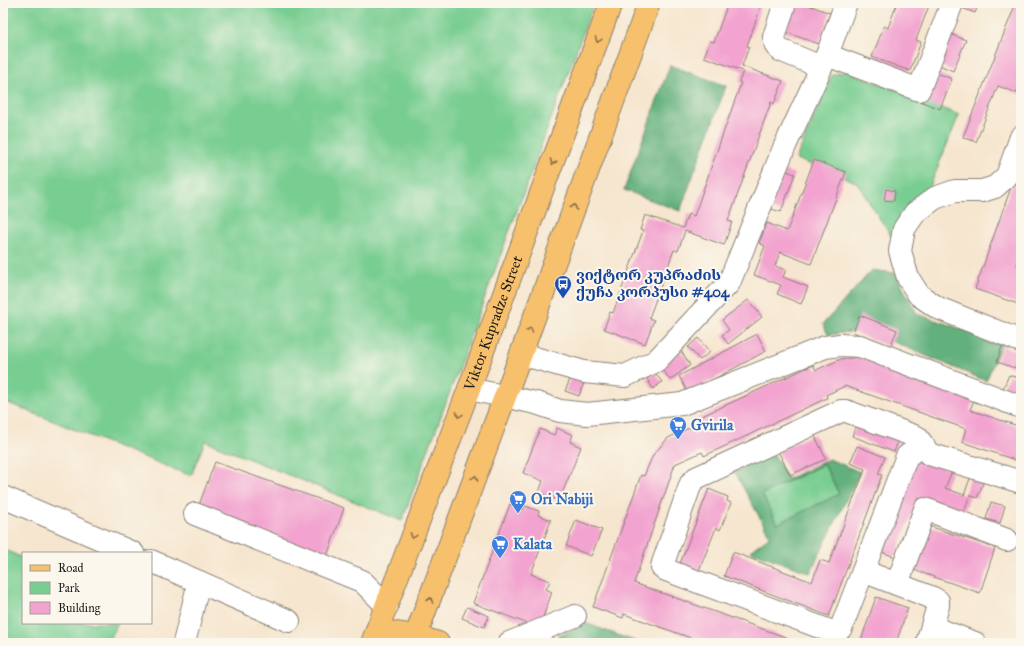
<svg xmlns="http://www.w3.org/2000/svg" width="1024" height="646" font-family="'IM FELL Great Primer','Noto Serif Georgian',serif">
	<rect width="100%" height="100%" fill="#fbf7ec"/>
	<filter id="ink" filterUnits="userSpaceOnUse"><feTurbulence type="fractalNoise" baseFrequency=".025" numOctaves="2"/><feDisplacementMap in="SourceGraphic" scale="8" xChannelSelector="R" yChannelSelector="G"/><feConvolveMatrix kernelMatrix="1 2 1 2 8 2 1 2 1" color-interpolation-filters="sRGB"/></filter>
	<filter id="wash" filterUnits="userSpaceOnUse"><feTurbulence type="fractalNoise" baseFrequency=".012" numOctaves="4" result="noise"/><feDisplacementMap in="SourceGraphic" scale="16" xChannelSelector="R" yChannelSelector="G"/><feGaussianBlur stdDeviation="0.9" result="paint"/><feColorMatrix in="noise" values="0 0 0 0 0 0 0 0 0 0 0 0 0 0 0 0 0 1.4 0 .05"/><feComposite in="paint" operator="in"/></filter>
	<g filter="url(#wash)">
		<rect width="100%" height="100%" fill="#f6e6cf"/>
		<g fill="#78cd91" stroke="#4a7456">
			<path d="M3 3H594L402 521 205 441 191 476 3 401Z"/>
			<path d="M847 71 959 115 926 196 893 239 856 182 796 159 832 75Z"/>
			<path d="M824 464 839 494 777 525 762 494Z"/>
			<path d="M3 549 23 558V623H118L108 643H3Z"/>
		</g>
		<g fill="#62b07b" stroke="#3f664c" fill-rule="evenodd">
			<path d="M670 65 726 86 680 211 624 190Z"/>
			<path d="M872 270 895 273 917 314 1002 343 986 381 865 330 828 335 823 324Z"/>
			<path d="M773 453 788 479 829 459 860 472 810 573 750 551 770 536 734 471ZM824 464 839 494 777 524 762 494Z"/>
			<path d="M585 623 640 643H546Z"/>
		</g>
		<g id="blocks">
			<g fill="#f2a3cf">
				<path d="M728 3H762L747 46 749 47 742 66 783 81 774 104 771 102 728 221 732 222 724 245 685 231 678 251 674 250 649 318 654 320 645 344 604 329 610 312 613 313 643 231 640 230 645 215 683 228 688 214 694 216 741 83 739 82 743 71 704 57 710 41 714 42Z"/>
				<path d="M795 3H803L830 13 819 44 785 32Z"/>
				<path d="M897 3H930L916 40 921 42 910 71 872 57 884 26 888 28Z"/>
				<path d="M955 3H979L975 13 954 5Z"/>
				<path d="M1016 3H1021V92L1020 94 998 86 976 142 963 137Z"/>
				<path d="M947 33 966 40 953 71 935 63Z"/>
				<path d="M932 71 952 79 940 109 920 101Z"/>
				<path d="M1021 159V254L1017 265 1021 267V305L975 289Z"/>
				<path d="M814 160 846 172 811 264 780 252 775 266 786 270 783 277 808 287 801 304 777 294 781 285 754 275 765 246 759 243 767 223 787 231Z"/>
				<path d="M778 168 795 174 781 212 765 207Z"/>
				<path d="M886 189 895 191 894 201 884 200Z"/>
				<path d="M748 300 762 317 728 344 722 335 729 330 722 320Z"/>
				<path d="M860 315 897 330 890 347 853 332Z"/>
				<path d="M757 334 766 351 688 393 679 376Z"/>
				<path d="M698 338 710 352 700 360 688 347Z"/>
				<path d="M1002 346 1021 352 1015 368 997 362Z"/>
				<path d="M681 351 690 365 670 380 660 366Z"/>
				<path d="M859 357 975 397 970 410 1021 427V462L962 442 966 429 845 386 826 395 827 398 704 456 702 452 675 464 634 583 788 638 786 643H705L624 614 623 618 593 607 641 475 644 476 653 455 668 438 691 427 689 422 813 365 816 370 841 359Z"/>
				<path d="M655 373 662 382 653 389 647 379Z"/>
				<path d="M572 375 585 380 579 396 565 391Z"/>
				<path d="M1009 375 1021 379V395L1019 398 1002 391Z"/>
				<path d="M858 420 900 436 894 452 852 436Z"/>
				<path d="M557 428 573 435 570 442 581 447 559 501 539 492 543 481 523 473 540 429 554 435Z"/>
				<path d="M814 434 826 459 790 475 778 451Z"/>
				<path d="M857 446 885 457 878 474 882 475 829 616 724 576 733 552 812 582 820 560 829 563 865 469 850 463Z"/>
				<path d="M916 457 952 471 945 488 964 495 971 476 984 481 977 498 970 495 963 515 918 498 895 557 879 551Z"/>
				<path d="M215 462 344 508 326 559 196 513Z"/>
				<path d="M709 489 728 497 727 501 731 503 720 530 716 528 698 573 679 566Z"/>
				<path d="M991 502 1005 506 1000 523 986 519Z"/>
				<path d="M510 504 523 510 525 506 539 511 538 515 551 520 531 574 550 581 546 589 552 592 539 628 473 603Z"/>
				<path d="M576 520 602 530 591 556 566 546Z"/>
				<path d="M926 525 995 548 980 593 911 569Z"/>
				<path d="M876 597 908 608 896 643H860Z"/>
				<path d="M467 607 489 616 484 627 462 618Z"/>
			</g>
		</g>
	</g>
	<g filter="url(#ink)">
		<use href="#blocks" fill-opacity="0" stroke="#898176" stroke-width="1"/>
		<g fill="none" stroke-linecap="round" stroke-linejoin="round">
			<defs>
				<g id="minor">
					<path d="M785 3 774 37 776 46 780 50 821 67"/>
					<path d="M827 55 919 90 952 3"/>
					<path d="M1021 137 1007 176 995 187 982 191H955L935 198 915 213 904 229 900 251 908 278 919 295 938 308 1021 341"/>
					<path d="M521 354 584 372 625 376 656 361 729 283 784 148 827 55 846 3"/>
					<path d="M469 389 536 403 560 411 587 414 682 404 825 347 840 345 860 346 1021 407"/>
					<path d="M3 497 133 553"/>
					<path d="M195 514 362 581 387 606"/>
					<path d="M151 561 289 621"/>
					<path d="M863 571 907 456 923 445"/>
					<path d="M897 584 925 509 1007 540"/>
					<path d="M932 627 975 643"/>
					<path d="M184 643 199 582"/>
					<path d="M509 643 575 616"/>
					<path d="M927 643 938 606V601L933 598 863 571 841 628 837 632H833L666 570 662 567 663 563 691 483 696 478 841 411H846L917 437 929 454 1021 482"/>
				</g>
				<g id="major">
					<path d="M377 630 416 636 438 643"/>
					<path id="s1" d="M372 643 469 389 611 3"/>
					<path d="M413 643 521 354 649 3"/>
				</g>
			</defs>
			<use href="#minor" stroke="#898176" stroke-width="24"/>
			<use href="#major" stroke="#898176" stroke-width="24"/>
			<use href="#minor" stroke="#fff" stroke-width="22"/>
			<use href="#major" stroke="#f7c06c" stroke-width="22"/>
		</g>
		<defs><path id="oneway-chevron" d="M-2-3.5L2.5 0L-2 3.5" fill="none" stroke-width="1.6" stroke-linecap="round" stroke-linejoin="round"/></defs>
		<g stroke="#8a6e44">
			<use href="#oneway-chevron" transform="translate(598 40) rotate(110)"/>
			<use href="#oneway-chevron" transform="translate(553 162) rotate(110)"/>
			<use href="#oneway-chevron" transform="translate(574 207) rotate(-70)"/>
			<use href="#oneway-chevron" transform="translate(530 330) rotate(-71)"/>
			<use href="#oneway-chevron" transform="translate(459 415) rotate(111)"/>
			<use href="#oneway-chevron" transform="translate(475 478) rotate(-70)"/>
			<use href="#oneway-chevron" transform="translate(413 536) rotate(111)"/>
			<use href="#oneway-chevron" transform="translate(430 600) rotate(-69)"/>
		</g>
	</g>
	<defs>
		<symbol id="bus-pin" viewBox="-11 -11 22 30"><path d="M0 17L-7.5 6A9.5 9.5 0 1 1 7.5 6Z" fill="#1a4fb4" stroke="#fbf7ec"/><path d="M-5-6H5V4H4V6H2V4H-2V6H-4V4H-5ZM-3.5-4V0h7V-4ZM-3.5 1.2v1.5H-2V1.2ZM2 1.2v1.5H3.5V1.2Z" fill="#fff"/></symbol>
		<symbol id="supermarket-pin" viewBox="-11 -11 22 30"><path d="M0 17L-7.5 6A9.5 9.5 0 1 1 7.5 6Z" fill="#3f7fe0" stroke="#fbf7ec"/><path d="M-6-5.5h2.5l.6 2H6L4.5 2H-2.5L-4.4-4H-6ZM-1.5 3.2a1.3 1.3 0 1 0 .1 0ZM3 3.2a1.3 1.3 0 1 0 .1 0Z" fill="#fff"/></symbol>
	</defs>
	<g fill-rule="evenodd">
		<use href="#bus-pin" x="553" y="274" width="20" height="27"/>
		<use href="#supermarket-pin" x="668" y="415" width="20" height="27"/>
		<use href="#supermarket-pin" x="508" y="489" width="20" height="27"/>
		<use href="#supermarket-pin" x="490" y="534" width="20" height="27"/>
	</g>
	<g text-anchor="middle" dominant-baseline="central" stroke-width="4" stroke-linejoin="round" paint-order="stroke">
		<g font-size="15" font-weight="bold" fill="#164399" stroke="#fbf7ec" text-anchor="start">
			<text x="576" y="275">ვიქტორ კუპრაძის<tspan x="576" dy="17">ქუჩა კორპუსი #404</tspan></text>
		</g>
		<g font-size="15" fill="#1c1c1c" stroke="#fbf7ec">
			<text stroke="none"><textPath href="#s1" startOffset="342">Viktor Kupradze Street</textPath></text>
		</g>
		<g font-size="15" font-weight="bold" fill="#366cbe" stroke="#fbf7ec" text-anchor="start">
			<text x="691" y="425">Gvirila</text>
			<text x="531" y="499">Ori Nabiji</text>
			<text x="513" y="544">Kalata</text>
		</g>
	</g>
	<rect width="1024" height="646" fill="none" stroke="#fbf7ec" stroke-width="16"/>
	<rect x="22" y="552" width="130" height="72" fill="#fbf7ec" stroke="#a29f99"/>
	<rect x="30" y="565" width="20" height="6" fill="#f7c06c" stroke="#a29f99"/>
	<text x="58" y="572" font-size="12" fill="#1c1c1c">Road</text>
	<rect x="30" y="582" width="20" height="12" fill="#78cd91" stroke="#a29f99"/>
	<text x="58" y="592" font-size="12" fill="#1c1c1c">Park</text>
	<rect x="30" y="602" width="20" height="12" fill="#f2a3cf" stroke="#a29f99"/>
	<text x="58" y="612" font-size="12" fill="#1c1c1c">Building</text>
</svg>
